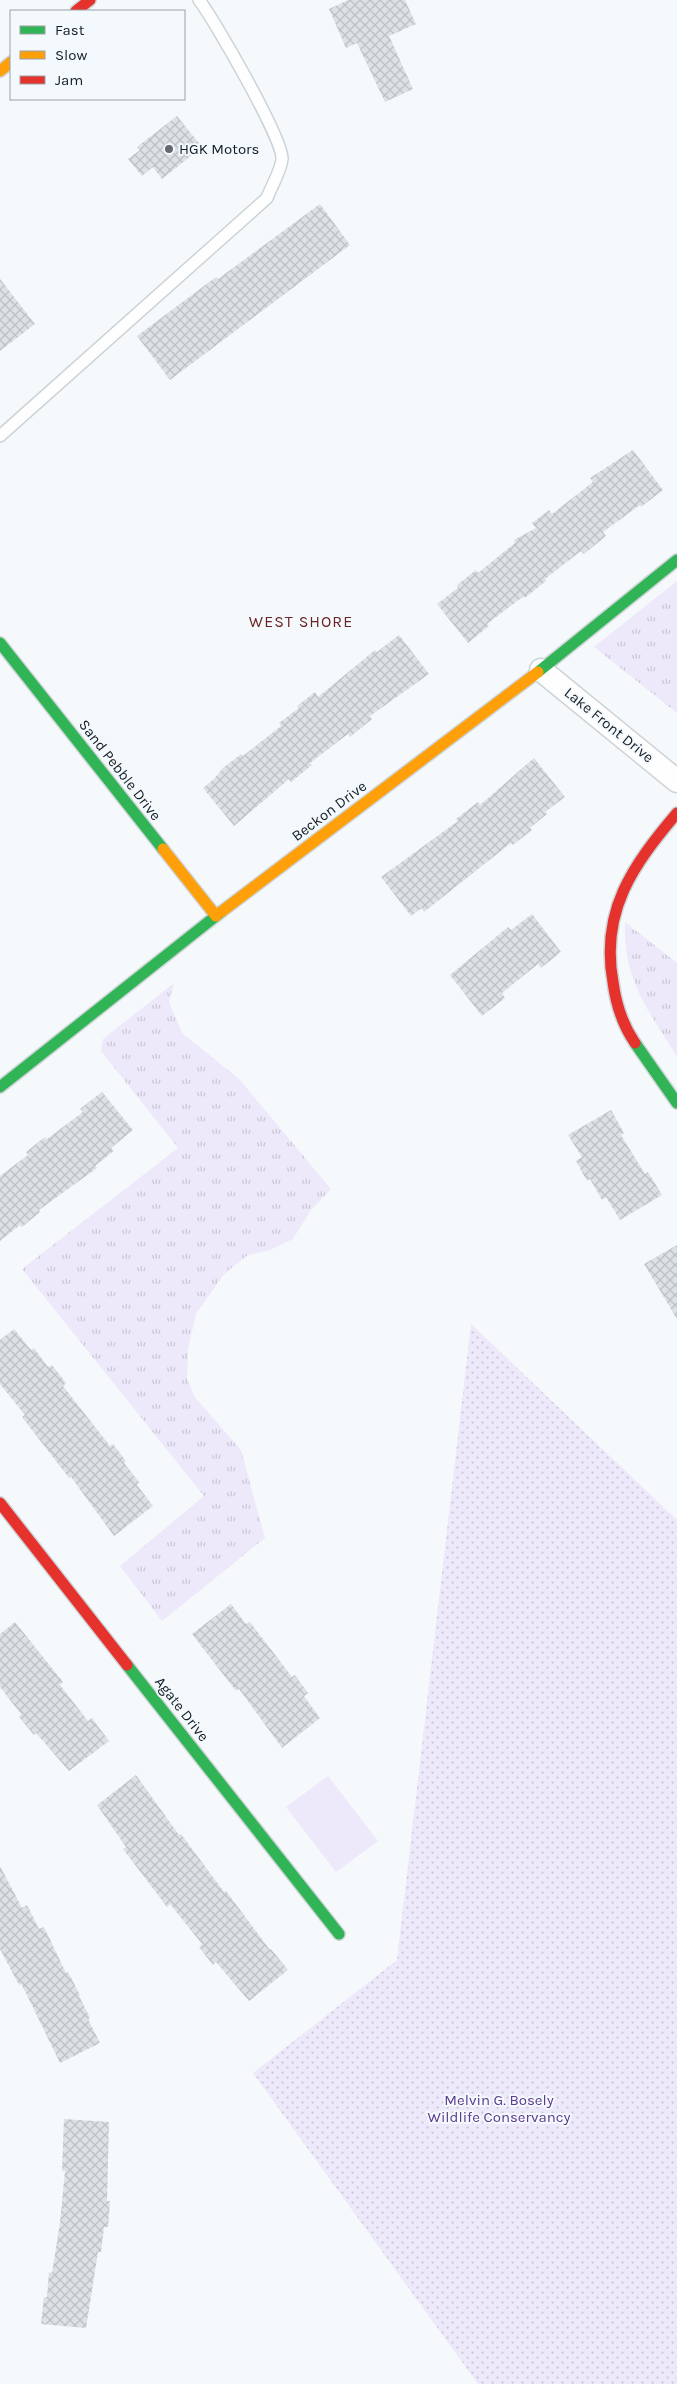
<svg xmlns="http://www.w3.org/2000/svg" width="677" height="2384" font-family="Karla,sans-serif">
	<defs>
		<pattern id="grass-tufts" width="24" height="20" patternUnits="userSpaceOnUse" patternTransform="scale(1.25)"><rect width="24" height="20" fill="#ede8fa"/><path d="M3 7l-1-3M5 7V3M7 7l1-3M15 17l-1-3M17 17v-4M19 17l1-3" fill="none" stroke="#cac7d6"/></pattern>
		<pattern id="park-dots" width="8" height="8" patternUnits="userSpaceOnUse" patternTransform="scale(1.25)"><rect width="8" height="8" fill="#ede8fa"/><path d="M2 2h.1M6 6h.1" fill="none" stroke="#cac7d6" stroke-width="1.8" stroke-linecap="round"/></pattern>
		<pattern id="building-cross-hatch" width="8" height="8" patternUnits="userSpaceOnUse" patternTransform="scale(1.25)"><rect width="8" height="8" fill="#dde0e5"/><path d="M0 0l8 8M0 8l8-8" fill="none" stroke="#bdc0c4"/></pattern>
	</defs>
	<rect width="100%" height="100%" fill="#f6f9fb"/>
	<g fill="url(#grass-tufts)">
		<path d="M677 581V713L594 647Z"/>
		<path d="M625 922 677 963V1057C648 1009 623 981 625 922Z"/>
		<path d="M174 983 169 1002 182 1033 239 1079 331 1189 311 1210 293 1239 270 1250 248 1255 224 1274 196 1314 188 1349 187 1378 194 1396 241 1450 265 1538 162 1621 120 1566 204 1496 22 1269 178 1148 101 1051 103 1039Z"/>
	</g>
	<path fill="url(#park-dots)" d="M471 1324 677 1520V2384H478L253 2073 397 1960Z"/>
	<path fill="#ede8fa" d="M328 1776 378 1841 336 1872 286 1807Z"/>
	<g fill="url(#building-cross-hatch)">
		<path d="M348 0H405L416 24 389 36 413 89 385 102 357 43 346 48 329 9Z"/>
		<path d="M177 116 202 147 162 179 153 167 142 176 128 159 140 150 137 147Z"/>
		<path d="M320 204 350 245 170 380 137 336 216 277 218 279Z"/>
		<path d="M0 279 35 324 0 351Z"/>
		<path d="M633 450 663 490 641 507 640 505 603 532 606 536 584 554 581 551 545 579 546 581 525 598 524 596 487 624 489 626 468 643 437 604 458 588 457 585 476 570 478 573 515 543 514 540 536 528 532 523 549 510 552 514 593 482 590 478Z"/>
		<path d="M399 635 429 674 370 716 372 719 350 737 348 734 310 763 312 765 291 782 289 779 234 826 203 788 214 779 223 768 241 754 243 756 281 726 279 723 299 708 297 706 315 692 318 697 375 650 377 652Z"/>
		<path d="M534 758 565 797 545 812 547 814 530 828 532 830 513 845 511 843 424 912 422 908 411 916 381 877 458 821 456 819 478 802 480 805Z"/>
		<path d="M532 914 561 952 541 968 538 964 502 993 505 998 482 1016 450 975 508 927 511 930Z"/>
		<path d="M102 1092 133 1130 111 1148 114 1151 95 1166 97 1168 39 1210 40 1212 22 1227 20 1225 0 1241V1176L28 1155 26 1152 45 1137 47 1139 83 1112 80 1109Z"/>
		<path d="M611 1110 624 1133 621 1135 645 1174 648 1172 662 1195 620 1220 606 1197 602 1200 590 1179 587 1181 576 1161 582 1157 568 1135Z"/>
		<path d="M677 1245V1319L644 1264Z"/>
		<path d="M14 1329 31 1350 34 1348 48 1367 52 1365 66 1383 63 1386 110 1446 113 1444 126 1461 124 1463 139 1482 137 1485 153 1506 114 1536 71 1477 69 1478 22 1417 25 1415 0 1384V1340Z"/>
		<path d="M231 1604 246 1624 250 1622 292 1677 295 1675 308 1693 304 1696 320 1718 282 1748 239 1689 236 1691 192 1634Z"/>
		<path d="M15 1622 63 1682 60 1685 88 1721 92 1718 109 1741 69 1771 36 1733 34 1735 19 1717 21 1714 0 1687V1634Z"/>
		<path d="M136 1775 179 1835 181 1834 224 1892 226 1891 270 1950 271 1949 288 1970 249 2001 216 1962 213 1965 199 1947 202 1944 170 1904 167 1907 123 1849 126 1847 97 1805Z"/>
		<path d="M0 1866 22 1908 27 1905 39 1929 44 1927 66 1973 68 1972 80 1995 79 1996 90 2018 88 2019 100 2043 60 2063 26 1993 21 1984 19 1985 0 1949Z"/>
		<path d="M64 2119 109 2122 107 2201H110L108 2227H104L101 2252H98L86 2328 41 2324 44 2297H47L49 2272 52 2273 60 2223 65 2171H62Z"/>
	</g>
	<g fill="none" stroke-linecap="round" stroke-linejoin="round">
		<defs>
			<path id="lane" d="M0 436 267 198C271 187 281 171 282 159 283 139 214 19 199 0"/>
			<path id="street" d="M541 670 677 781"/>
			<g id="fast">
				<path d="M0 643 163 849"/>
				<path d="M538 672 677 560"/>
				<path d="M635 1043 677 1103"/>
				<path d="M0 1087 221 912"/>
				<path d="M127 1665 339 1934"/>
			</g>
			<g id="slow">
				<path d="M0 71 11 62"/>
				<path d="M163 849 216 916"/>
				<path d="M221 912 538 672"/>
			</g>
			<g id="jam">
				<path d="M76 11 90 0"/>
				<path d="M635 1043C622 1024 616 1005 613 982 600 911 633 865 677 813"/>
				<path d="M0 1503 127 1665"/>
			</g>
		</defs>
		<use href="#lane" stroke="#cdd4d8" stroke-width="14"/>
		<use href="#street" stroke="#cdd4d8" stroke-width="25"/>
		<use href="#fast" stroke="#cdd4d8" stroke-width="14"/>
		<use href="#slow" stroke="#cdd4d8" stroke-width="14"/>
		<use href="#jam" stroke="#cdd4d8" stroke-width="14"/>
		<use href="#lane" stroke="#fefefe" stroke-width="11"/>
		<use href="#street" stroke="#fefefe" stroke-width="22"/>
		<use href="#fast" stroke="#30b455" stroke-width="11"/>
		<use href="#slow" stroke="#ff9f0a" stroke-width="11"/>
		<use href="#jam" stroke="#e5322d" stroke-width="11"/>
	</g>
	<circle fill="#636a6f" stroke="#f4f9fd" stroke-width="2" cx="169" cy="149" r="5"/>
	<g text-anchor="middle" dominant-baseline="central" stroke-width="4" stroke-linejoin="round" paint-order="stroke">
		<g font-size="15" fill="#141d24" stroke="#f4f9fd" text-anchor="start">
			<text x="179" y="149">HGK Motors</text>
		</g>
		<g font-size="15" fill="#141d24" stroke="#f4f9fd">
			<text transform="translate(609 725) rotate(39)">Lake Front Drive</text>
			<text transform="translate(120 770) rotate(52)">Sand Pebble Drive</text>
			<text transform="translate(329 811) rotate(-37)">Beckon Drive</text>
			<text transform="translate(182 1709) rotate(52)">Agate Drive</text>
		</g>
		<g font-size="15" fill="#5c3a8d" stroke="#f4f9fd">
			<text x="499" y="2100">Melvin G. Bosely<tspan x="499" dy="17">Wildlife Conservancy</tspan></text>
		</g>
		<g font-size="16" letter-spacing="1" fill="#6a2422" stroke="#f4f9fd">
			<text x="301" y="621">WEST SHORE</text>
		</g>
	</g>
	<rect x="10" y="10" width="175" height="90" fill="#f4f9fd" stroke="#9aa1a6"/>
	<rect x="20" y="26" width="25" height="8" fill="#30b455" stroke="#9aa1a6"/>
	<text x="55" y="35" font-size="15" fill="#141d24">Fast</text>
	<rect x="20" y="51" width="25" height="8" fill="#ff9f0a" stroke="#9aa1a6"/>
	<text x="55" y="60" font-size="15" fill="#141d24">Slow</text>
	<rect x="20" y="76" width="25" height="8" fill="#e5322d" stroke="#9aa1a6"/>
	<text x="55" y="85" font-size="15" fill="#141d24">Jam</text>
</svg>
